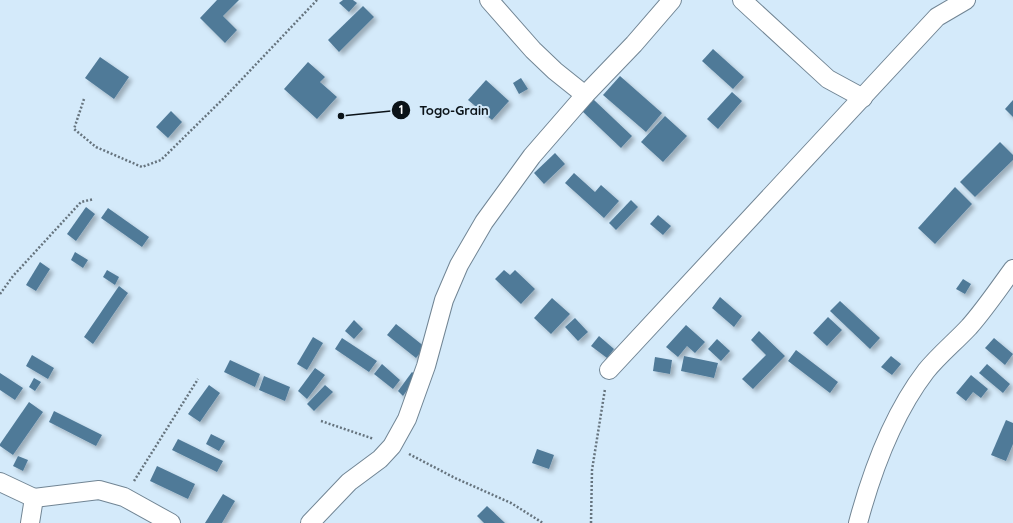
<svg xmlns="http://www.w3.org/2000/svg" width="1013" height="523" font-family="Quicksand,sans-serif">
	<defs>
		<filter id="shadow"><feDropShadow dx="3.5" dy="3.5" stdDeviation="2" flood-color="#0004"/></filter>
	</defs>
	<rect width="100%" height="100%" fill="#d4eafa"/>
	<g fill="#507a98" filter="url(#shadow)">
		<path d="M217 0H239L223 16 237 30 225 43 200 18Z"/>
		<path d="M343 0H353L357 3 349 12 339 3Z"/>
		<path d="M363 6 374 17 339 52 328 40Z"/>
		<path d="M713 49 744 77 733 89 702 61Z"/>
		<path d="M100 57 129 77 114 99 85 78Z"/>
		<path d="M308 62 325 77 320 82 337 97 317 119 284 89Z"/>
		<path d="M620 76 662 113 646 132 603 95Z"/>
		<path d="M521 78 528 89 519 94 513 83Z"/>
		<path d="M486 80 509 101 492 120 468 100Z"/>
		<path d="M732 92 742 101 718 129 707 119Z"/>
		<path d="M593 99 632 136 621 148 582 111Z"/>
		<path d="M1013 100V117L1005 109Z"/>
		<path d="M171 111 182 122 168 138 156 127Z"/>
		<path d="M665 116 687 136 663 162 641 142Z"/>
		<path d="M1000 142 1013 155V160L975 197 960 182Z"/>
		<path d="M555 153 565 164 544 184 534 173Z"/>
		<path d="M574 173 595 192 601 185 619 201 604 218 565 183Z"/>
		<path d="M955 187 972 204 935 244 918 228Z"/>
		<path d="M631 200 638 207 616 230 609 223Z"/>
		<path d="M86 207 95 214 76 241 67 234Z"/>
		<path d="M108 208 149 237 142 247 101 218Z"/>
		<path d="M658 215 671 226 663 235 650 224Z"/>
		<path d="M75 252 88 260 83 268 71 260Z"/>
		<path d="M40 262 50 269 36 291 26 285Z"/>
		<path d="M107 270 119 277 115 285 103 277Z"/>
		<path d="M504 270 510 275 515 270 535 289 521 304 495 279Z"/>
		<path d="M963 279 971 284 965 294 956 289Z"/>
		<path d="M119 286 128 293 93 344 84 337Z"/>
		<path d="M720 297 742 316 734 327 712 308Z"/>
		<path d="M552 298 570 314 551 334 534 318Z"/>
		<path d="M840 301 880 338 870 349 830 311Z"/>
		<path d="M828 317 842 330 827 346 813 333Z"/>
		<path d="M575 318 588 332 578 341 565 327Z"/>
		<path d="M354 320 363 329 354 339 345 331Z"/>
		<path d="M396 324 425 347 416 358 387 335Z"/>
		<path d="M686 325 705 342 695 353 687 346 678 357 666 347Z"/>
		<path d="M759 331 785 356 753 389 742 379 766 355 751 340Z"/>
		<path d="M599 336 614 349 607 358 591 346Z"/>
		<path d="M313 337 323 343 307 370 297 364Z"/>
		<path d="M342 338 377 361 369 372 335 349Z"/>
		<path d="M994 338 1013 354 1005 365 985 348Z"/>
		<path d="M717 339 730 351 721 361 708 349Z"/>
		<path d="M796 350 838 382 830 393 788 361Z"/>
		<path d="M32 355 54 368 48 379 26 366Z"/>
		<path d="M684 356 718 363 714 378 681 371Z"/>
		<path d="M891 356 901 364 892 375 881 367Z"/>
		<path d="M655 357 672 360 670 374 653 371Z"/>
		<path d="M230 360 260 374 255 387 224 372Z"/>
		<path d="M382 364 400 380 393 389 374 374Z"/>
		<path d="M987 364 1010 384 1003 393 979 373Z"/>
		<path d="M315 368 325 375 307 399 298 391Z"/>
		<path d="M412 372 417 376 403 396 398 391Z"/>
		<path d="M0 373 23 388 15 400 0 390Z"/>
		<path d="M971 375 988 389 981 398 973 392 966 401 956 393Z"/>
		<path d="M264 376 290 387 285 401 259 390Z"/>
		<path d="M34 378 41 382 35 391 29 387Z"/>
		<path d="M209 385 220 393 200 422 188 414Z"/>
		<path d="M325 385 333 392 314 411 307 404Z"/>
		<path d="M29 402 43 412 13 455 0 446V444Z"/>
		<path d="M54 411 102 435 96 446 49 422Z"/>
		<path d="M1006 420 1013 423V444L1006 461 991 455Z"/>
		<path d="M211 434 225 441 219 451 206 444Z"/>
		<path d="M178 439 223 461 217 472 172 450Z"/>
		<path d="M537 449 554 455 549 469 532 463Z"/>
		<path d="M18 456 28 460 23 471 13 466Z"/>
		<path d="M157 466 195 484 188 499 150 481Z"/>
		<path d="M223 494 235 501 222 523H205Z"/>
		<path d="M487 506 505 523H484L477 516Z"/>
	</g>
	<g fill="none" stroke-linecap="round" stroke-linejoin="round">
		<defs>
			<g id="street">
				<path d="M489 0 533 50 555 71 585 95 634 44 672 0"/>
				<path d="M742 0 828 79 863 98"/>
				<path d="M609 370 937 17 966 0"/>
				<path d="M0 482 34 498 30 523"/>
				<path d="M34 498 99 490 124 497 171 523"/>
				<path d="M310 523 349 482 380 459 392 446 407 419 426 366 444 300 459 265 484 222 532 156 585 95"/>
				<path d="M858 523C872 471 893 414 926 371 939 355 955 342 969 327 985 309 999 288 1013 269"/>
			</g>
		</defs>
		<use href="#street" stroke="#718594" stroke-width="20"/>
		<g stroke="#66747e" stroke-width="2.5" stroke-dasharray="2 2" stroke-linecap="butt">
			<path d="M84 99 74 129 96 147 142 167 161 160 224 98 317 0"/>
			<path d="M0 294 13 276 81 202 94 199"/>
			<path d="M321 421 374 439"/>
			<path d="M409 454 455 478 511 503 543 523"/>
			<path d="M134 481 198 379"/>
			<path d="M591 523 592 470 605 389"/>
		</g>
		<use href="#street" stroke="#fff" stroke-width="18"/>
	</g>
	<path fill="none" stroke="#0b1318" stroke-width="1.5" d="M341 116L401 110"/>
	<g fill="#0b1318" stroke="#d4eafa" stroke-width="1.5">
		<circle cx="341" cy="116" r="4"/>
		<circle cx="401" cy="110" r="10"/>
	</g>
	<g font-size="12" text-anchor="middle" font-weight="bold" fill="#fff">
		<text x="401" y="114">1</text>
	</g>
	<g font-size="13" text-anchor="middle" font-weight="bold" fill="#0b1318" stroke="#d4eafa" stroke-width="4" stroke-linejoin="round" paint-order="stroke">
		<text x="454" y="115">Togo-Grain</text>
	</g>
</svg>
